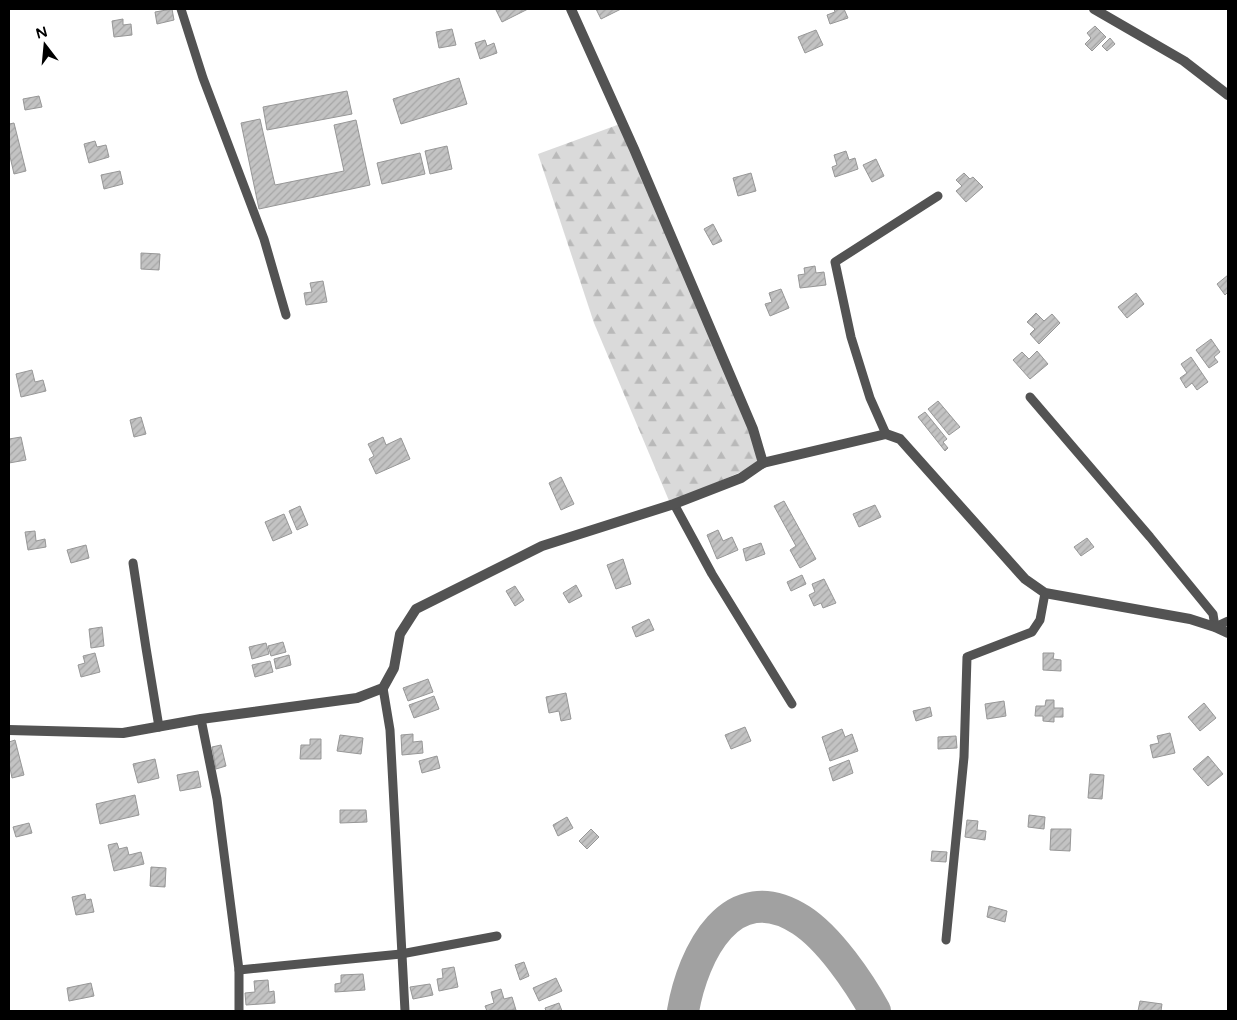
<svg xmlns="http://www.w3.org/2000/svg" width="1237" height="1020" font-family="'Varela Round',sans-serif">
	<defs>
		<pattern id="forest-firs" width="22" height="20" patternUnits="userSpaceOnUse" patternTransform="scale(1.25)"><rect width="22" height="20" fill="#dadada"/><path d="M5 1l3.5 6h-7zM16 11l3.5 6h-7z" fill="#b9b9b9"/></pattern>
		<pattern id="building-hatch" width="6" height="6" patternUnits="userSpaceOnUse" patternTransform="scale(1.25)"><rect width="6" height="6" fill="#c3c3c3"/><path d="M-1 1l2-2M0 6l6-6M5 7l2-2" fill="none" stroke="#a6a6a6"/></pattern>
	</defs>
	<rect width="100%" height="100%" fill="#fff"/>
	<path fill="url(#forest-firs)" d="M620 124 752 429 761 463 670 503 594 323 538 154Z"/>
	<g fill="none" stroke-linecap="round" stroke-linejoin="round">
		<path stroke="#a1a1a1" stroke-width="32" d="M683 1011C693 954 731 875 801 920 829 938 859 982 875 1011"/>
	</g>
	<g fill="url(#building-hatch)" stroke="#979797">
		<path d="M172 9 174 20 157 24 155 12Z"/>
		<path d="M498 9H528L502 22 496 10Z"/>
		<path d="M596 9H621L601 19Z"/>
		<path d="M834 9H844L848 18 830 24 827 15 835 12Z"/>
		<path d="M123 19V25L131 24 132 35 114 37 112 21Z"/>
		<path d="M1095 26 1106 37 1092 51 1085 44 1091 38 1087 33Z"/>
		<path d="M452 29 456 45 439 48 436 32Z"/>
		<path d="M816 30 823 45 805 53 798 37Z"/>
		<path d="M1110 38 1115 44 1107 51 1102 46Z"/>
		<path d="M485 40 487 46 494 43 497 53 480 59 475 43Z"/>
		<path d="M459 78 467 104 401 124 393 99Z"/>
		<path d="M347 91 352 114 267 130 263 107Z"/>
		<path d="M39 96 42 107 25 110 23 99Z"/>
		<path d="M260 119 275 185 344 171 334 125 356 120 370 185 259 209 241 123Z"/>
		<path d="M14 123 26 171 14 174 9 152V124Z"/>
		<path d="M95 141 97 147 106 145 109 157 89 163 84 144Z"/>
		<path d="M447 146 452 169 430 174 425 151Z"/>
		<path d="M846 151 849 160 855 158 858 169 835 177 832 167 837 165 834 155Z"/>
		<path d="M420 153 425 174 382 184 377 163Z"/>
		<path d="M876 159 884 176 872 182 863 165Z"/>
		<path d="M120 171 123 184 104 189 101 175Z"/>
		<path d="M751 173 756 191 738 196 733 178Z"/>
		<path d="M964 173 970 179 973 177 983 187 966 202 956 191 962 186 956 180Z"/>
		<path d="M713 224 722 241 713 245 704 229Z"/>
		<path d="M141 253 160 254 159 270 141 269Z"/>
		<path d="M815 266 816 273 824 272 826 285 800 288 798 275 805 274 804 268Z"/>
		<path d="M1228 275V292L1225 295 1217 284Z"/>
		<path d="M323 281 327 302 306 305 304 293 312 292 310 283Z"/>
		<path d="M781 289 789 308 770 316 765 304 772 302 769 293Z"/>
		<path d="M1136 293 1144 304 1127 318 1118 307Z"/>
		<path d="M1036 313 1044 321 1052 314 1060 323 1039 344 1030 334 1035 329 1027 322Z"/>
		<path d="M1211 339 1220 352 1214 357 1218 362 1209 368 1196 350Z"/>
		<path d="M1037 351 1048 364 1030 379 1013 360 1022 352 1029 359Z"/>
		<path d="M1191 357 1208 382 1197 390 1192 383 1186 388 1180 378 1187 373 1181 364Z"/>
		<path d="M32 370 35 382 43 380 46 391 21 397 16 374Z"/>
		<path d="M938 401 960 427 949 435 928 409Z"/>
		<path d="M925 412 947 439 943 442 948 448 945 451 918 417Z"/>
		<path d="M141 417 146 434 134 437 130 420Z"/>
		<path d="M21 437 26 460 9 463V439Z"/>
		<path d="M383 437 386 445 401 438 410 459 376 474 369 459 374 456 368 444Z"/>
		<path d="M561 477 574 504 561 510 549 483Z"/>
		<path d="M784 501 816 559 800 568 790 550 796 546 774 506Z"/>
		<path d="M875 505 881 517 859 527 853 514Z"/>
		<path d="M300 506 308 525 297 530 289 511Z"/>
		<path d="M284 514 292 533 273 541 265 522Z"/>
		<path d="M718 530 723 541 732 537 738 550 717 559 707 535Z"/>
		<path d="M35 531 36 541 45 539 46 547 28 550 25 532Z"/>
		<path d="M1087 538 1094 547 1081 556 1074 547Z"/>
		<path d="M761 543 765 554 746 561 743 549Z"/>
		<path d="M86 545 89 558 71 563 67 550Z"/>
		<path d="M623 559 631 584 616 589 607 565Z"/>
		<path d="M802 575 806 584 791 591 787 582Z"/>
		<path d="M824 579 836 603 823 608 821 603 814 606 809 595 815 592 812 584Z"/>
		<path d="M576 585 582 596 569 603 563 593Z"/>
		<path d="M515 586 524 600 515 606 506 591Z"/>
		<path d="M649 619 654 630 636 637 632 627Z"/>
		<path d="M102 627 104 646 91 648 89 629Z"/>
		<path d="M283 642 286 652 271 656 268 646Z"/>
		<path d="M266 643 269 654 252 659 249 647Z"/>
		<path d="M95 653 100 672 81 677 78 665 85 663 83 656Z"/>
		<path d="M1043 653H1054L1053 659 1061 660V671L1043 670Z"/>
		<path d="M289 655 291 665 276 669 274 659Z"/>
		<path d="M270 661 273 672 255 677 252 665Z"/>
		<path d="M428 679 433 692 408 701 403 688Z"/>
		<path d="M566 693 571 719 561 721 559 711 549 713 546 697Z"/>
		<path d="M434 696 439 709 414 718 409 705Z"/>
		<path d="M1046 700H1054V708H1063V717H1054V722L1043 721V716H1035L1036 706H1045Z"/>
		<path d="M1004 701 1006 716 987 719 985 704Z"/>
		<path d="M1204 703 1216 718 1200 731 1188 717Z"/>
		<path d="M930 707 932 716 916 721 913 711Z"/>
		<path d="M745 727 751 741 731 749 725 735Z"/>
		<path d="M842 729 845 737 852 734 858 751 830 761 822 737Z"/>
		<path d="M1170 733 1175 753 1153 758 1150 745 1159 743 1157 736Z"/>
		<path d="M413 734V742L422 741 423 753 402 755 401 735Z"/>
		<path d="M340 735 363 738 361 754 337 751Z"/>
		<path d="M956 736 957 748 938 749V737Z"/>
		<path d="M310 739H321V759H300L301 745H310Z"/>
		<path d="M15 740 24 775 12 778 9 763V742Z"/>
		<path d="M221 745 226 766 216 769 212 747Z"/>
		<path d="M437 756 440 768 422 773 419 761Z"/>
		<path d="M1208 756 1223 774 1208 786 1193 769Z"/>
		<path d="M155 759 159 778 138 783 133 764Z"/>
		<path d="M849 760 853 773 833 781 829 768Z"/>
		<path d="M198 771 201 787 180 791 177 775Z"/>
		<path d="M1090 774 1104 775 1102 799 1088 798Z"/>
		<path d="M135 795 139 815 100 824 96 804Z"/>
		<path d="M340 810H366L367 822 340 823Z"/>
		<path d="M1029 815 1045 817 1044 829 1028 827Z"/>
		<path d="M567 817 573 828 558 836 553 825Z"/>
		<path d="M967 820 978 821 977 830 986 831 985 840 965 837Z"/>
		<path d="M29 823 32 833 16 837 13 827Z"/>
		<path d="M591 829 599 837 587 849 579 841Z"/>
		<path d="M1051 829H1071L1070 851 1050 850Z"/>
		<path d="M117 843 119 849 127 847 129 855 141 852 144 864 114 871 108 845Z"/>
		<path d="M932 851 947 852 946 862 931 861Z"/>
		<path d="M151 867 166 868 165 887 150 886Z"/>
		<path d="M85 894 86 900 91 899 94 912 76 915 72 897Z"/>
		<path d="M989 906 1007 911 1005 922 987 917Z"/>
		<path d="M524 962 529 976 520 980 515 965Z"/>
		<path d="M454 967 458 987 439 991 437 979 443 978 442 969Z"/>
		<path d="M363 974 365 990 335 992V984L341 983V975Z"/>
		<path d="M556 978 562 991 539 1001 533 988Z"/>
		<path d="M268 980 269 992 274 991 275 1003 246 1005 245 993 255 992 254 981Z"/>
		<path d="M91 983 94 996 69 1001 67 988Z"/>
		<path d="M430 984 433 995 413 999 410 987Z"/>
		<path d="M501 989 504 999 512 997 516 1010 487 1011 485 1006 494 1003 491 992Z"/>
		<path d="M1140 1001 1162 1004 1161 1011H1138Z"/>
		<path d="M559 1003 562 1011H546L545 1008Z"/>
	</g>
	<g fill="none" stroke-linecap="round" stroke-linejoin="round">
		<g stroke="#535353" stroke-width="9">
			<path d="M181 9 203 78 264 239 286 315"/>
			<path d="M1030 397 1150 537 1213 614 1215 627 1228 621"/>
			<path d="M886 434 870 398 851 337 835 262 938 196"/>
			<path d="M674 504 712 574 792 704"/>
			<path d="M133 563 146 648 159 727"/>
			<path d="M383 688 390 730 405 1011"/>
			<path d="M201 719 217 799 239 970V1011"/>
			<path d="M946 940 964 757 967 657 1032 632 1040 620 1045 593"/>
			<path d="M239 970 401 954 497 936"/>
		</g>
		<g stroke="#535353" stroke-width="10">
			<path d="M1094 9 1184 61 1228 95"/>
			<path d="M763 463 886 434 900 439 1025 579 1045 593 1190 619 1215 627 1228 633"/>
			<path d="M9 730 123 733 201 719 357 698 383 688 394 668 400 634 416 609 542 546 674 504 741 478 763 463 753 429 634 149 571 9"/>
		</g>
	</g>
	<rect width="1237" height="1020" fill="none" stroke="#000000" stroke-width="20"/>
	<g transform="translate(45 45) rotate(344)" stroke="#ffffff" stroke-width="4" paint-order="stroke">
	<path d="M0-4L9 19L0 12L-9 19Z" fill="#000000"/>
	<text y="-8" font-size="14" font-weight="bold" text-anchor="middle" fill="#000000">N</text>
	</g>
</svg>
